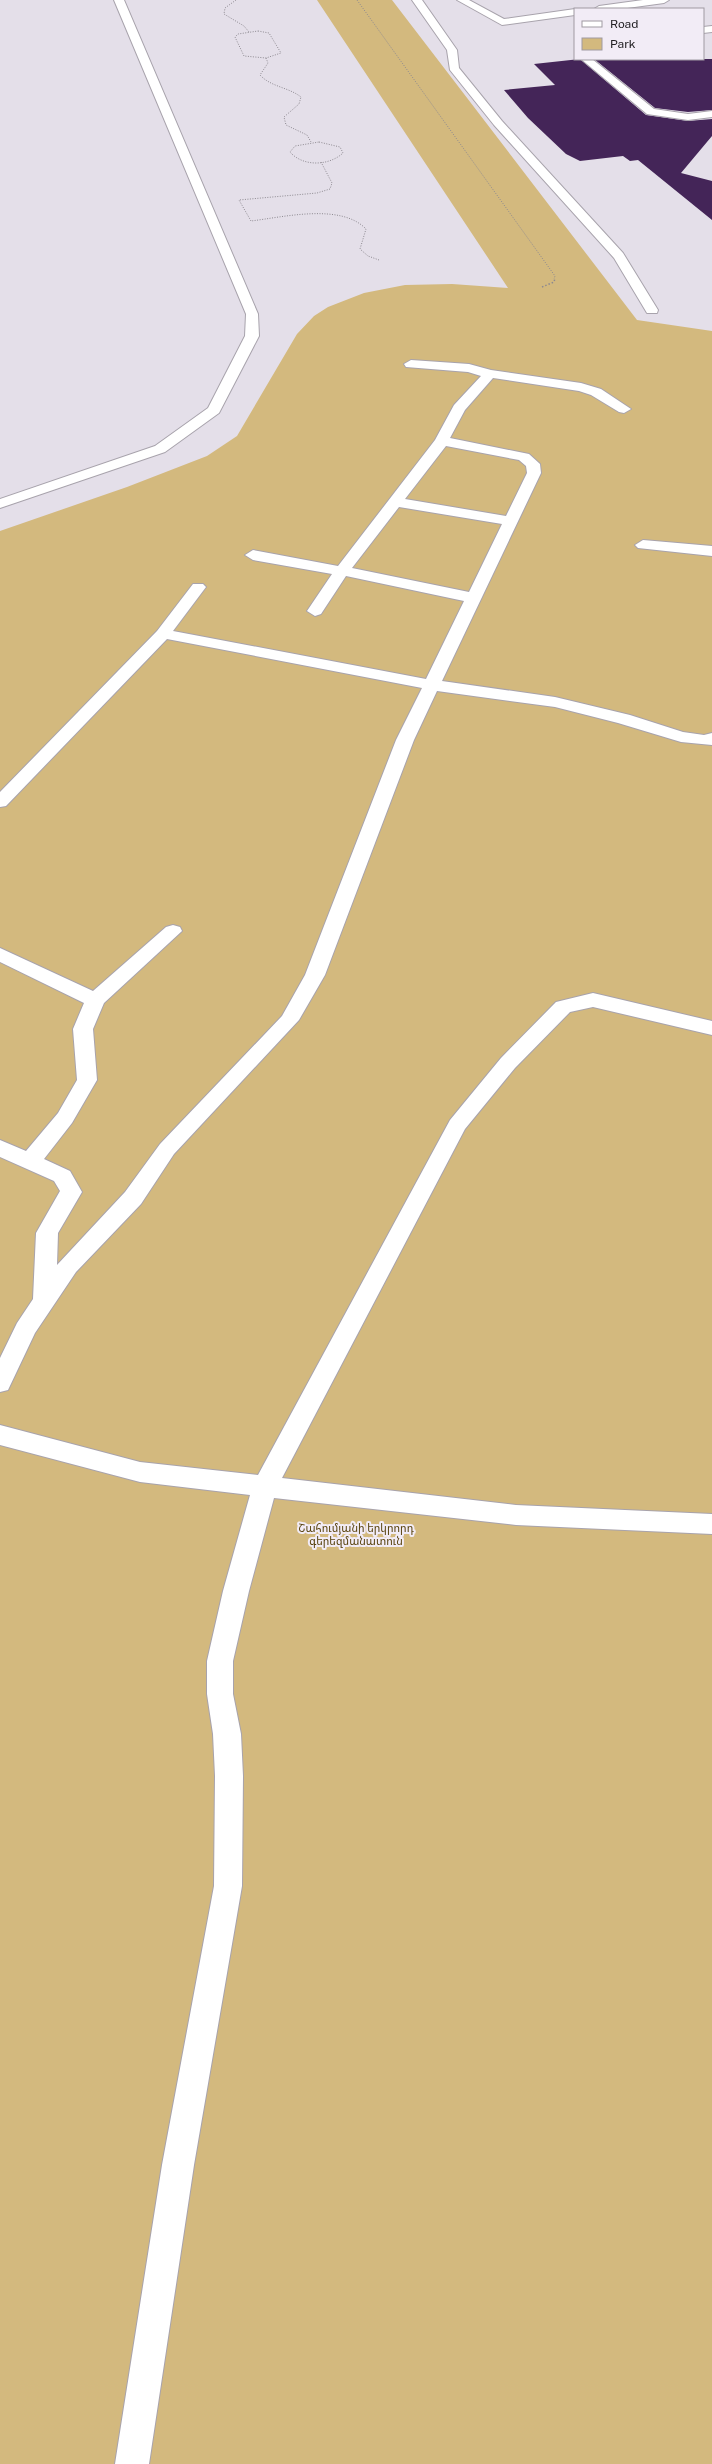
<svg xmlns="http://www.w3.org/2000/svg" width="712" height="2464" font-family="'Public Sans','Noto Sans Armenian',sans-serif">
	<rect width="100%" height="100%" fill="#e4dfe9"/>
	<path fill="#d3b97e" d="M317 0H392L637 320 712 331V2464H0V531L127 487 207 456 237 436 297 334 314 316 328 307 364 293 405 285 452 284 508 288Z"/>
	<g fill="#442558">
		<path d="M580 59 646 115 688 121 712 119V136L681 173 712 181V220L638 160 630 161 623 156 580 161 566 154 528 118 504 90 555 85 534 64Z"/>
		<path d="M594 59H712V110L688 112 655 108Z"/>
	</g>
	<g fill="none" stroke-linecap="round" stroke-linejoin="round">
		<defs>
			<g id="minor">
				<path d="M114 0H124L258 314 259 336 219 413 165 452 0 508V499L155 446 208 408 245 336 246 314Z"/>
				<path d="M412 0H422L457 50 459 68 502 121 623 253 658 310 657 313H647L614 258 494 125 450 70 447 50Z"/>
				<path d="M457 0H469L504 19 575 9V15L502 25Z"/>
				<path d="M643 0H669L664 3 620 9H594L599 6Z"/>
				<path d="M712 26V32L703 33V27Z"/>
				<path d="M581 59H592L654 109 688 114 712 111V117L688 120 647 114Z"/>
				<path d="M411 360 469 364 491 370 581 383 601 389 631 409 624 413 619 412 591 395 579 391 493 378 465 410 450 438 529 454 540 464 541 473 442 681 555 697 630 715 683 732 704 735 712 733V745L681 742 618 723 555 707 437 691 414 740 325 975 299 1020 174 1154 141 1204 76 1272 35 1333 8 1390 0 1392V1358L17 1323 33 1299 36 1233 60 1191 54 1181 0 1157V1140L26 1151 58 1113 77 1080 73 1029 84 1003 0 962V948L93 991 166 927 173 925 180 927 182 931 104 1003 93 1029 97 1080 72 1123 44 1159 70 1171 82 1192 58 1233 57 1265 125 1192 160 1144 282 1016 305 975 396 740 422 688 167 639 6 806 0 807V792L157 631 193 584H203L206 587 173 631 426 679 464 601 346 576 321 614 315 616 307 611 332 574 253 560 245 555 253 550 338 566 435 440 454 405 481 376 468 372 406 367 404 364ZM446 446 519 460 526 466 527 473 506 516 405 499ZM399 507 502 524 469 592 352 568Z"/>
				<path d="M643 540 712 546V556L638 548 635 545Z"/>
				<path d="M593 993 712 1021V1035L593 1007 570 1012 515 1068 465 1129 282 1478 516 1505 712 1514V1534L516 1525 274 1498 249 1591 233 1661V1694L241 1734 243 1776 242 1886 194 2165 149 2464H115L162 2165 214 1886 215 1776 213 1734 207 1694V1661L223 1591 250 1495 140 1482 0 1445V1425L140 1462 258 1475 450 1120 501 1058 556 1002Z"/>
			</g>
		</defs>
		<use href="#minor" stroke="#a8a3ac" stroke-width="2"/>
		<g stroke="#8d8990" stroke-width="1" stroke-dasharray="1 1.5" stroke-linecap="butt">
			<path d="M236 0 225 8 224 14 244 26 249 32"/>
			<path d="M357 0 555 276 554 279"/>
			<path d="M258 31 269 33 281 53 266 58 244 56 235 37 238 34Z"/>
			<path d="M266 58 268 63 260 75C271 87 288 87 301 97L299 104 284 117 286 125 307 135 311 142"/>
			<path d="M319 142 340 147 343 153C329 166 303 167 290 152L295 146Z"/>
			<path d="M321 162 332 183 330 189 317 193 239 200 251 221C284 217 341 203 366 229L360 249 368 256 379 260"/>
		</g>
		<path stroke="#8d8990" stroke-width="1.5" stroke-dasharray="1.5 2" stroke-linecap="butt" d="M542 287 554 282 555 278"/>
		<use href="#minor" fill="#fff" fill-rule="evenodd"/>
	</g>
	<g text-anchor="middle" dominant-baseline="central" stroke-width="4" stroke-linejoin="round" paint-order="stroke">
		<g font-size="11" fill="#59440f" stroke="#f2ecf6">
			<text x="356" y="1528">Շահումյանի երկրորդ<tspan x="356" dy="13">գերեզմանատուն</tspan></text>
		</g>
	</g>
	<rect x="574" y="8" width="130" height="52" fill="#f2ecf6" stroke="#9f9aa2"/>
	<rect x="582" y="21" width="20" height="6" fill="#ffffff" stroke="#9f9aa2"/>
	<text x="610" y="28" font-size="12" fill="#222023">Road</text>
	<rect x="582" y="38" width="20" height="12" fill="#d3b97e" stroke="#9f9aa2"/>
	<text x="610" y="48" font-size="12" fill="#222023">Park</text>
</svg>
